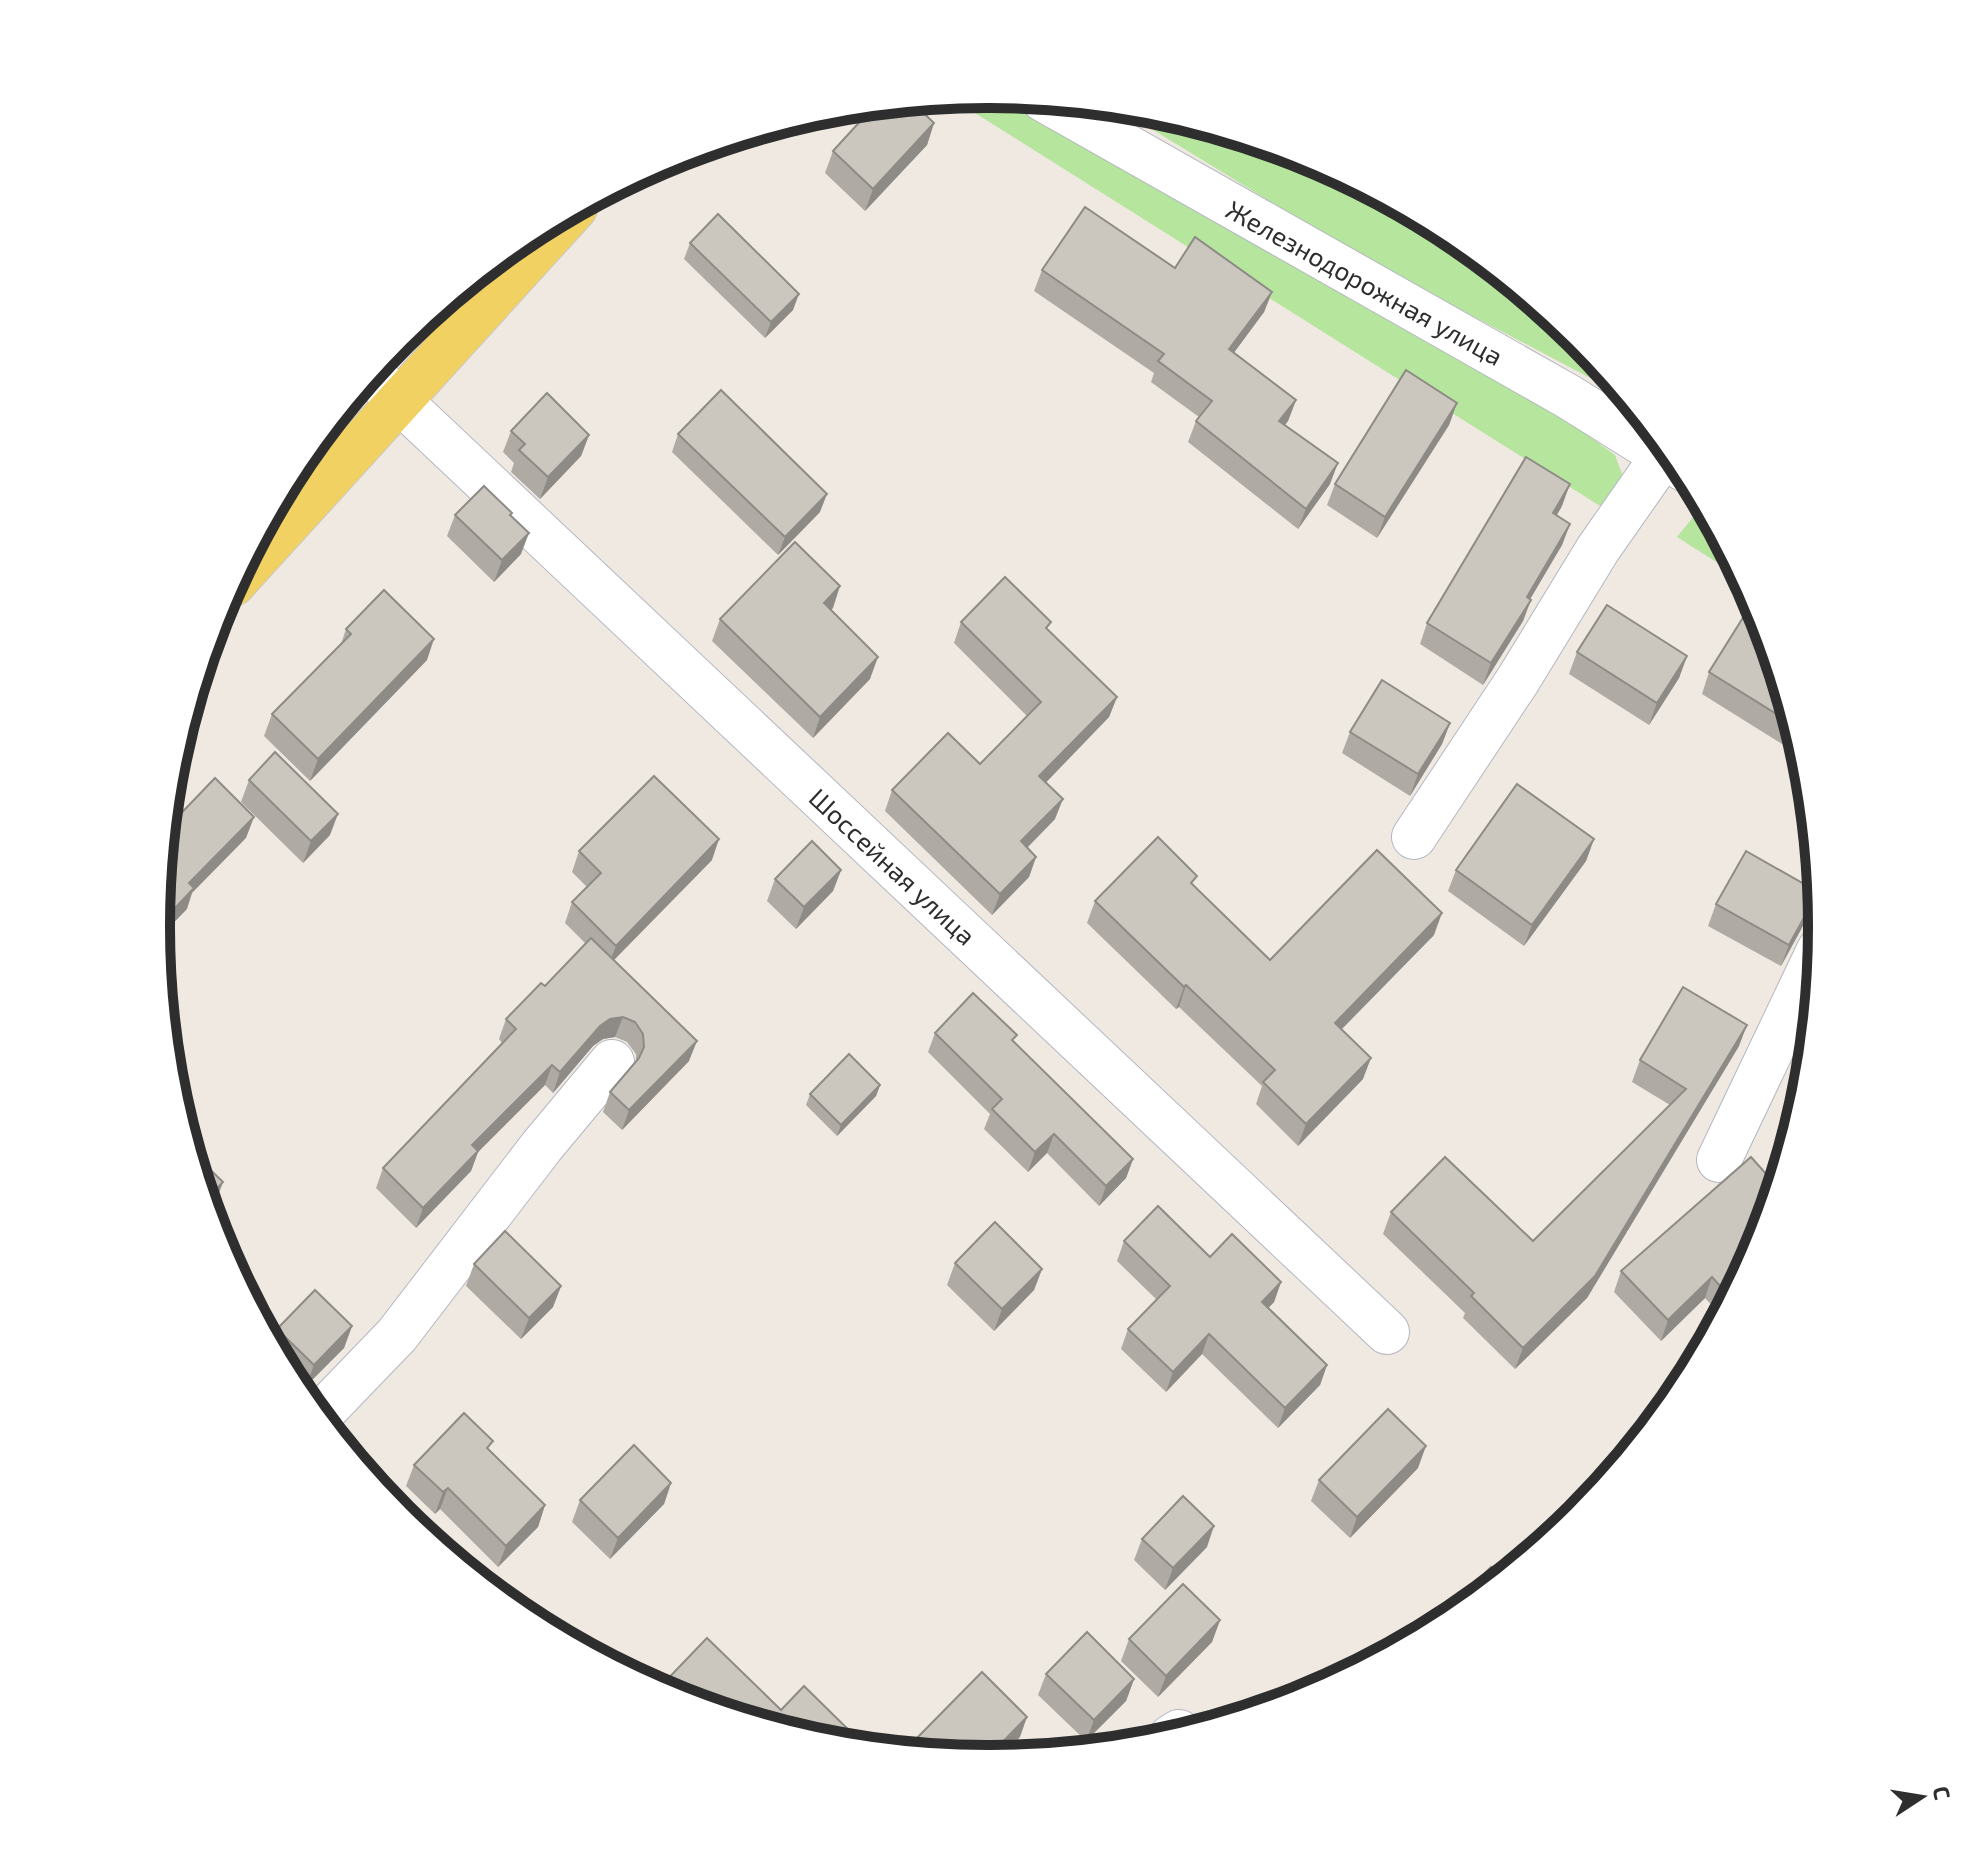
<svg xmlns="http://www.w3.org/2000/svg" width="1978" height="1853" font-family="'Exo 2',sans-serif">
	<rect width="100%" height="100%" fill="#efe9e1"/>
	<g fill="#b6e59e">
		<path d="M989 94 1008 96 1582 431 1615 455 1624 479 1608 511 951 98Z"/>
		<path d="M1114 106 1152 110 1308 158 1452 235 1578 338 1626 397 1363 258Z"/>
		<path d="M1703 505 1743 579 1677 537Z"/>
	</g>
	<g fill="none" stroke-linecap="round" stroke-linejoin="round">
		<defs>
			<g id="minor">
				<path d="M1043 99 1569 397 1684 469"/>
				<path d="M371 374 1387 1332"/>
				<path d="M1414 837 1518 680 1598 549 1663 456"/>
				<path d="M1719 1160 1819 950"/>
				<path d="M319 1416 397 1335 542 1146 612 1062"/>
				<path d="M1171 1737 1179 1732"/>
			</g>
			<path id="major" d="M233 584 575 208"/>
		</defs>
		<use href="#minor" stroke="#b4b7c1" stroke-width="46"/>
		<use href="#major" stroke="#c9c9c9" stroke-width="46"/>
		<use href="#minor" stroke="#fff" stroke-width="44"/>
		<use href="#major" stroke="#f2d163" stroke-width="44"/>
	</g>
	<g fill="#afaba4">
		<path d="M934 123 927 145 865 211 825 173 833 151Z"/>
		<path d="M690 243 793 310 765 338 684 259Z"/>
		<path d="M1175 268 1272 292 1264 312 1234 352 1296 400 1288 421 1285 425 1330 484 1298 529 1188 442 1196 421 1199 417 1151 382 1154 373 1034 291 1042 270Z"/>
		<path d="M1457 403 1449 425 1377 538 1327 505 1335 484Z"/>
		<path d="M511 431 589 435 581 456 540 499 511 472 514 463 503 452Z"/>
		<path d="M678 434 820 512 778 555 672 452Z"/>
		<path d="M1562 506 1557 515 1570 524 1562 545 1530 599 1523 621 1483 685 1420 644 1427 623Z"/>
		<path d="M455 515 511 516 521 554 494 582 447 536Z"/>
		<path d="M833 608 831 610 870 679 813 738 712 641 720 619Z"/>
		<path d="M1758 608 1803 757 1702 694 1709 672Z"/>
		<path d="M961 622 1048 630 1117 697 1109 717 1046 782 1055 819 1027 848 1036 857 1029 877 992 915 885 811 892 790 980 764 1027 716 954 643Z"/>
		<path d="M346 629 427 660 310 781 264 736 272 714 341 644Z"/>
		<path d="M1577 652 1687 656 1679 678 1649 725 1569 674Z"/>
		<path d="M1450 723 1442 744 1410 796 1342 753 1350 732Z"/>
		<path d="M249 780 330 835 303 863 241 802Z"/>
		<path d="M1594 839 1586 861 1524 946 1448 891 1456 870Z"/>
		<path d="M579 851 712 860 614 960 689 1061 622 1130 603 1112 610 1092 636 1061V1054L627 1042 615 1037 603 1039 593 1046 553 1093 545 1085 478 1152 471 1171 416 1228 376 1188 383 1168 502 1043 499 1039 506 1019 545 986 586 944 565 923 572 902 587 887 572 872Z"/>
		<path d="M841 870 833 891 796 929 767 901 775 879Z"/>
		<path d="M1194 886 1270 960 1434 935 1342 1029 1363 1079 1298 1146 1256 1104 1262 1086 1179 1007 1176 1009 1087 923 1095 901Z"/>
		<path d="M1818 892 1810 913 1781 966 1708 926 1716 904Z"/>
		<path d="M935 1033 1014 1042 1133 1159 1126 1178 1099 1206 1047 1153 1028 1172 984 1129 990 1114 928 1052Z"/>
		<path d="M1739 1046 1587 1298 1515 1369 1463 1318 1465 1313 1383 1234 1391 1212 1533 1241 1670 1105 1632 1082 1640 1060Z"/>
		<path d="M880 1085 876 1096 837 1136 806 1105 810 1094Z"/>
		<path d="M1124 1241 1210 1257 1281 1282 1274 1302 1268 1308 1327 1365 1320 1385 1278 1428 1202 1354 1166 1392 1121 1349 1128 1329 1157 1300 1117 1261Z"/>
		<path d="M1758 1246 1721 1315 1705 1298 1661 1341 1614 1292 1621 1271Z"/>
		<path d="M955 1263 1042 1269 1034 1290 994 1331 947 1285Z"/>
		<path d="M474 1264 561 1286 553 1307 521 1339 466 1286Z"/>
		<path d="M352 1326 344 1348 306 1386 283 1364 272 1343 277 1329Z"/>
		<path d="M490 1450 545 1505 538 1527 498 1567 440 1509 435 1514 406 1486 414 1465Z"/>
		<path d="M1418 1468 1350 1538 1311 1501 1319 1480Z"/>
		<path d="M671 1483 664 1504 610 1559 572 1522 580 1500Z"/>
		<path d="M1142 1539 1207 1547 1165 1590 1134 1560Z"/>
		<path d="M1502 1578 1458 1614 1465 1594Z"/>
		<path d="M1220 1620 1212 1642 1158 1697 1121 1661 1129 1639Z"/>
		<path d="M1046 1674 1134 1679 1126 1701 1086 1741 1038 1695Z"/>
	</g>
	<g fill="#8e8b86">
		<path d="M934 123 927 145 865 211 873 189Z"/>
		<path d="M1272 292 1264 312 1222 369 1229 349Z"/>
		<path d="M799 294 793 310 765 338 771 322Z"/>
		<path d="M1296 400 1288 421 1272 441 1279 421Z"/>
		<path d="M1457 403 1449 425 1377 538 1385 517Z"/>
		<path d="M589 435 581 456 540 499 548 477Z"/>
		<path d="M1338 463 1330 484 1298 529 1306 509Z"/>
		<path d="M1570 484 1562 506 1545 534 1553 513Z"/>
		<path d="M827 494 820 512 778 555 785 537Z"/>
		<path d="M1570 524 1562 545 1519 618 1527 597Z"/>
		<path d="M529 533 521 554 494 582 502 560Z"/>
		<path d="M840 586 833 608 816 625 824 603Z"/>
		<path d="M1531 600 1523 621 1483 685 1491 663Z"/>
		<path d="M434 639 427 660 310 781 318 759Z"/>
		<path d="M1687 656 1679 678 1649 725 1657 703Z"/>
		<path d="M878 657 870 679 813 738 820 717Z"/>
		<path d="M1117 697 1109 717 1032 797 1039 776Z"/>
		<path d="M1450 723 1442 744 1410 796 1418 774Z"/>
		<path d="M1063 799 1055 819 1013 862 1021 841Z"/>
		<path d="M338 814 330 835 303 863 311 841Z"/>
		<path d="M254 817 246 838 192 893 187 909 158 939 157 927 189 883Z"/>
		<path d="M719 839 712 860 608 966 616 946Z"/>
		<path d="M1594 839 1586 861 1524 946 1532 925Z"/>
		<path d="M1036 857 1029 877 992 915 1000 894Z"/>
		<path d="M841 870 833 891 796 929 804 907Z"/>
		<path d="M1818 892 1810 913 1781 966 1789 945Z"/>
		<path d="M1442 913 1434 935 1327 1044 1335 1023Z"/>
		<path d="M1186 985 1179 1007 1176 1009 1184 987Z"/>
		<path d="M623 1017 615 1037 603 1039 593 1046 553 1093 560 1072 600 1026 610 1019Z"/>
		<path d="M1747 1025 1739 1046 1587 1298 1515 1369 1523 1348Z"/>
		<path d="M697 1041 689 1061 622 1130 629 1110Z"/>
		<path d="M1371 1058 1363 1079 1298 1146 1306 1124Z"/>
		<path d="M552 1065 545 1085 478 1152 471 1171 416 1228 423 1208 472 1145Z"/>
		<path d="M880 1085 876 1096 837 1136 841 1125Z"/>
		<path d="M1054 1134 1047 1153 1028 1172 1035 1152Z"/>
		<path d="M1133 1159 1126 1178 1099 1206 1106 1186Z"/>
		<path d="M223 1182 215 1204 209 1210 206 1200Z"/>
		<path d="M1042 1269 1034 1290 994 1331 1002 1309Z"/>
		<path d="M1712 1277 1705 1298 1661 1341 1668 1320Z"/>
		<path d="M1281 1282 1274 1302 1255 1322 1262 1302Z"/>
		<path d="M561 1286 553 1307 521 1339 529 1318Z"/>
		<path d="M352 1326 344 1348 306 1386 314 1365Z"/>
		<path d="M1209 1334 1202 1354 1166 1392 1173 1372Z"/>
		<path d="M1327 1365 1320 1385 1278 1428 1285 1408Z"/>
		<path d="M1426 1446 1418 1468 1350 1538 1357 1517Z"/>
		<path d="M671 1483 664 1504 610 1559 618 1538Z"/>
		<path d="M448 1488 440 1509 435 1514 443 1492Z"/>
		<path d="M545 1505 538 1527 498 1567 506 1546Z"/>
		<path d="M1214 1526 1207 1547 1165 1590 1173 1568Z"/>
		<path d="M1220 1620 1212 1642 1158 1697 1166 1676Z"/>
		<path d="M1134 1679 1126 1701 1086 1741 1094 1720Z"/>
		<path d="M1027 1717 1020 1737 1000 1758 986 1759Z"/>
	</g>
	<g fill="#cbc7bf" stroke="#8e8b86" stroke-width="2">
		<path d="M912 102 934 123 873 189 833 151 875 105Z"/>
		<path d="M1085 207 1175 268 1195 237 1272 292 1229 349 1296 400 1279 421 1338 463 1306 509 1196 421 1212 401 1158 361 1164 354 1042 270Z"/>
		<path d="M718 214 799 294 771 322 690 243Z"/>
		<path d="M1406 370 1457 403 1385 517 1335 484Z"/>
		<path d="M721 390 827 494 785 537 678 434Z"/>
		<path d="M547 393 589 435 548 477 519 450 525 444 511 431Z"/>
		<path d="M1526 457 1570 484 1553 513 1570 524 1527 597 1531 600 1491 663 1427 623Z"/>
		<path d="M484 486 512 513 510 515 529 533 502 560 455 515Z"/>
		<path d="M795 542 840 586 824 603 878 657 820 717 720 619Z"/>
		<path d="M1005 577 1051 622 1046 628 1117 697 1039 776 1063 799 1021 841 1036 857 1000 894 892 790 948 733 980 764 1041 702 961 622Z"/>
		<path d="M384 590 434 639 318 759 272 714 351 634 346 629Z"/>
		<path d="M1754 600 1758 608 1775 662 1774 664 1775 665 1794 725 1709 672Z"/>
		<path d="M1607 605 1687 656 1657 703 1577 652Z"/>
		<path d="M1382 680 1450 723 1418 774 1350 732Z"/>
		<path d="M275 752 338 814 311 841 249 780Z"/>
		<path d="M654 776 719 839 616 946 572 902 601 873 579 851Z"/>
		<path d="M215 778 254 817 189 883 194 888 157 927 166 829Z"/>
		<path d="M1517 784 1594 839 1532 925 1456 870Z"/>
		<path d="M1158 837 1197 876 1191 883 1270 960 1377 850 1442 913 1335 1023 1371 1058 1306 1124 1263 1082 1275 1070 1186 985 1184 987 1095 901Z"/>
		<path d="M812 841 841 870 804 907 775 879Z"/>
		<path d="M1746 851 1818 892 1789 945 1716 904Z"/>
		<path d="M591 938 697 1041 629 1110 610 1092 639 1058 644 1047 643 1034 635 1022 623 1017 610 1019 600 1026 560 1072 552 1065 472 1145 478 1151 423 1208 383 1168 516 1029 506 1019 541 983 545 986Z"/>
		<path d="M1683 987 1747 1025 1595 1276 1523 1348 1471 1296 1474 1293 1391 1212 1445 1157 1533 1241 1686 1089 1640 1060Z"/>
		<path d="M973 993 1017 1035 1012 1040 1133 1159 1106 1186 1054 1134 1035 1152 992 1109 1002 1099 935 1033Z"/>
		<path d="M849 1054 880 1085 841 1125 810 1094Z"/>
		<path d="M192 1152 223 1182 206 1200Z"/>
		<path d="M1751 1157 1776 1185 1758 1246 1730 1297 1712 1277 1668 1320 1621 1271Z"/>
		<path d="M1158 1206 1210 1257 1232 1234 1281 1282 1262 1302 1327 1365 1285 1408 1209 1334 1173 1372 1128 1329 1170 1286 1124 1241Z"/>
		<path d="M995 1222 1042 1269 1002 1309 955 1263Z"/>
		<path d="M505 1231 561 1286 529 1318 474 1264Z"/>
		<path d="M315 1290 352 1326 314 1365 277 1329Z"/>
		<path d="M1388 1409 1426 1446 1357 1517 1319 1480Z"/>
		<path d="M464 1413 493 1441 487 1448 545 1505 506 1546 448 1488 443 1492 414 1465Z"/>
		<path d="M634 1445 671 1483 618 1538 580 1500Z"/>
		<path d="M1183 1496 1214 1526 1173 1568 1142 1539Z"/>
		<path d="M1491 1567 1502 1578 1466 1606 1472 1601 1465 1594Z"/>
		<path d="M1183 1584 1220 1620 1166 1676 1129 1639Z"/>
		<path d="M1087 1632 1134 1679 1094 1720 1046 1674Z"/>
		<path d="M707 1638 781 1710 804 1686 866 1747 826 1743 670 1695 658 1689Z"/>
		<path d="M982 1672 1027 1717 986 1759 892 1749 904 1737 911 1744Z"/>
	</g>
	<g text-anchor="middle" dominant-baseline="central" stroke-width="6" stroke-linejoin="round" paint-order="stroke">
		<g font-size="26" fill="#2e2e2e" stroke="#fff">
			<text transform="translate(1365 282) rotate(29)">Железнодорожная улица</text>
			<text transform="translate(893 866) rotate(43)">Шоссейная улица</text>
		</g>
	</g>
	<path d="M0 0H1978V1853H0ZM988 108H990A818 818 0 0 1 1808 926V927A818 818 0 0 1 990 1745H988A818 818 0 0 1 170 927V926A818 818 0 0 1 988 108Z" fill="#fff" fill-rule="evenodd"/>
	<path fill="none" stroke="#2e2e2e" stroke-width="10" d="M988 108H990A818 818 0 0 1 1808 926V927A818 818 0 0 1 990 1745H988A818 818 0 0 1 170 927V926A818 818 0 0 1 988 108Z"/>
	<g transform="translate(1922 1797) rotate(78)" stroke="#ffffff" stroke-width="6" paint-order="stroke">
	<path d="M0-6L14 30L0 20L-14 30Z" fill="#2e2e2e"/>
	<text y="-12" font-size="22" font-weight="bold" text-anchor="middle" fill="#2e2e2e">С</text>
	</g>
</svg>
